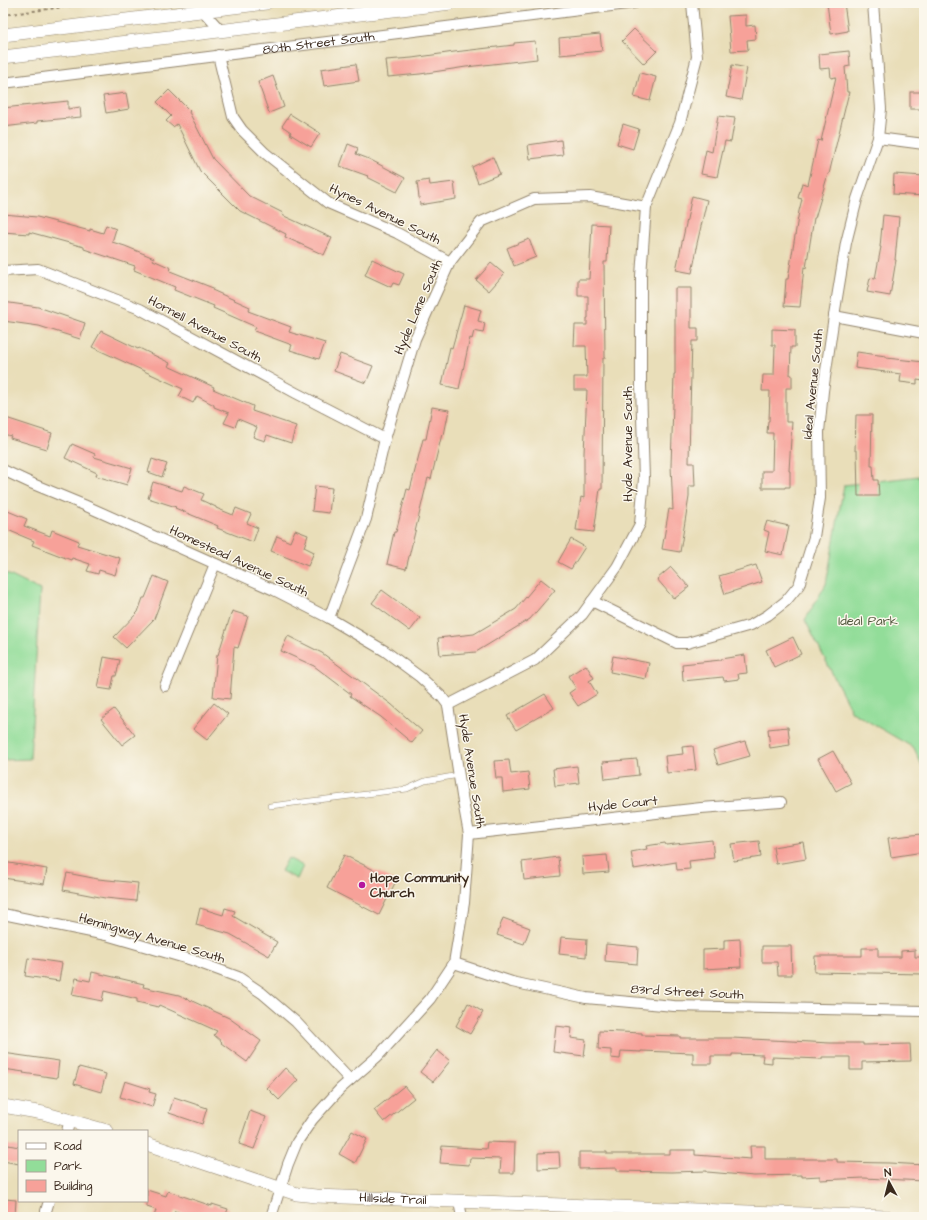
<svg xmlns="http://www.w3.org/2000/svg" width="927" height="1220" font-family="'Architects Daughter',sans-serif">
	<rect width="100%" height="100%" fill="#fbf7ec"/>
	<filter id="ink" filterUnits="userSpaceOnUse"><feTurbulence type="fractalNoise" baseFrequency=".025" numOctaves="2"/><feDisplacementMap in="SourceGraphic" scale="8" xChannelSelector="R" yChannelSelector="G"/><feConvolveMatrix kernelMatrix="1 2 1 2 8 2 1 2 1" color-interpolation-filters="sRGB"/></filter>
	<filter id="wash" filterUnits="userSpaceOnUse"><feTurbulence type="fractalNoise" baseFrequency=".012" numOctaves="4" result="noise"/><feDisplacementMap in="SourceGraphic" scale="16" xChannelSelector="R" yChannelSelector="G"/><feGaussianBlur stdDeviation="0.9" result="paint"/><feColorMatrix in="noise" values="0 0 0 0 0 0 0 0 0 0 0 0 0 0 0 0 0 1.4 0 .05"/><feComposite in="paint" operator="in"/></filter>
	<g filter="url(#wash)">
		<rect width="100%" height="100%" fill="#e9deb9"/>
		<g fill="#92dd99" stroke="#66845c">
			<path d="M919 476 924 495V770L914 748 852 712 805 620 826 584 844 485Z"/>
			<path d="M3 572 40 590 30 759 3 760Z"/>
			<path d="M288 858 303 866 297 879 281 871Z"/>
		</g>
		<g id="blocks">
			<g fill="#f7a199">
				<path d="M827 3H844L848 31 831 34Z"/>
				<path d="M746 15V26L755 25 756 39 747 40 748 50 731 51 728 16Z"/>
				<path d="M634 29 657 51 644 64 622 41Z"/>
				<path d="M600 34 602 51 560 55 559 38Z"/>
				<path d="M535 41 537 59 466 67 420 74 388 77 386 60 412 58 454 52 514 45V43Z"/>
				<path d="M849 51 850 66 845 67 847 92H849L829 174H828L815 218H814L806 268 804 267 800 307 784 306 786 279H788L799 211 802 199 798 198 802 183 808 185 818 140 821 141 836 77 831 78 830 68 820 69 819 54Z"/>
				<path d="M356 64 359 81 324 86 321 69Z"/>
				<path d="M732 65 747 68 741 100 726 97Z"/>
				<path d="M640 73 656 77 650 101 634 97Z"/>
				<path d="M273 76 284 107 269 113 258 82Z"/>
				<path d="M169 90 190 111 189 112 213 159 249 196 283 213 282 215 332 238 324 255 285 237 286 234 240 211 200 171 177 124 173 127 166 121 171 116 157 102Z"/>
				<rect x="910" y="92" width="14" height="17"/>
				<path d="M126 93 129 109 106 113 103 96Z"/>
				<path d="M68 101V109L80 107 81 117 37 121V123L3 127V108Z"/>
				<path d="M290 114 320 133 311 147 290 134 291 132 282 126Z"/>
				<path d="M718 116 735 118 731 142 725 141 717 177 701 174 706 150 712 152Z"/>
				<path d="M623 124 639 129 633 149 617 144Z"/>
				<path d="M561 140 563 155 530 159 528 145Z"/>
				<path d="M348 144 358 148 356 154 369 159 405 178 397 192 367 177 368 176 340 166Z"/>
				<path d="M493 157 500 174 478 183 472 167Z"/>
				<path d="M894 174 924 176V196L893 194Z"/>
				<path d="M429 180 430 185 454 182 456 199 420 205 417 182Z"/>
				<path d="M692 196 707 200 696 248H697L692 273 676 270Z"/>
				<path d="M3 214 37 217 90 231V229L103 233 106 225 116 229 112 242 125 246 154 258 153 260 171 268 170 271 213 288 212 290 250 307 248 311 291 327 289 332 325 343 319 359 290 350 292 345 254 331 256 327 213 308 214 306 174 290 175 287 134 270 135 266 84 249V247L29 232V234L3 232Z"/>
				<path d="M883 215 899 217 895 260H896L890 296 867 292 870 278 875 279 881 247H880Z"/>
				<path d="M592 224 609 225 607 262H604L605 358H603L602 489H600L594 532 576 530 581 497 584 498V453L587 390H574V377H587L586 346H574L575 325H587V318H588V296H578V279H589Z"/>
				<path d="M529 239 536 257 514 266 507 248Z"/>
				<path d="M372 259 404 274 399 285 393 283 391 287 365 275Z"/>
				<path d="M491 263 504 274 489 291 476 280Z"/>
				<path d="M675 288H691V328H698V341H692L690 410 689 463H694L695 486H689V497L680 552 662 549 669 509 673 510 671 466 674 374H675Z"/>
				<path d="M3 302 38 307 85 323 80 339 39 326 3 321Z"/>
				<path d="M464 305 481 310 478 321 485 323 483 333 474 331 472 339 470 338 459 389 442 385 450 347 452 348Z"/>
				<path d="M772 329 795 330V347H791L790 375H792V388H786V422H792L789 471H790V487H785V488H762V471H772L773 433H767L768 421H769L770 391H762L763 375H774L775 345H772Z"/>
				<path d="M101 331 138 349 139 348 170 363 168 366 214 387 213 389 253 406 252 411 296 426 291 443 267 435 265 441 253 437 257 427 238 419 235 427 224 423 229 413 214 407V405L197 396 193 403 179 396 183 389 92 347Z"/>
				<path d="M857 352 886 356V358L924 362V381L917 380V384L900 382 901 374 855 368Z"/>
				<path d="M340 354 373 366 366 383 334 371Z"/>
				<path d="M432 407 449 410 444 435 442 434 431 479 428 478 406 569 387 564 394 532H396L407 489 410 490 423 439H426Z"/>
				<path d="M856 415H872L871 466H873L874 480H878L879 496H858L857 451H855Z"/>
				<path d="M3 417 52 433 47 449 10 438 11 436 3 434Z"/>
				<path d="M72 444 95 454 94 457 132 468 127 485 96 476 97 473 65 458Z"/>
				<path d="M152 459 167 464 162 477 148 472Z"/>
				<path d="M153 482 182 491 184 486 204 494 201 500 216 507V508L233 515 236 508 251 514 247 523 258 528 253 542 217 528 218 526 175 508 176 507 148 498Z"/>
				<path d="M315 486 332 488 329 513 312 511Z"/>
				<path d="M3 509 27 519 24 526 50 536 52 530 79 541 77 545 120 558 115 575 99 570 98 574 87 571 90 564 72 558 71 560 32 545 34 541 3 528Z"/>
				<path d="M767 521 789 526 783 555 765 551 769 532 764 530Z"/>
				<path d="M295 530 308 535 304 547 314 552 308 566 271 551 277 536 290 542Z"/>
				<path d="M571 539 585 547 571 569 558 562Z"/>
				<path d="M756 565 762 582 725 594 719 576Z"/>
				<path d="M671 567 689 587 674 599 657 579Z"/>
				<path d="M154 576 168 582 154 619 126 648 114 637 138 612 143 598H145Z"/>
				<path d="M541 579 555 590 530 619 476 652 440 655 438 638 474 634 516 609Z"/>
				<path d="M382 590 420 618 410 631 372 603Z"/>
				<path d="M232 611 248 616 238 648 234 647 230 699 213 697 217 655H218Z"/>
				<path d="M288 636 322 653 391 704 422 731 412 743 381 717 350 696 351 694 314 666 281 651Z"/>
				<path d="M793 637 801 654 774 667 766 650Z"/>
				<path d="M745 655 747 673 738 674 739 679 724 681 723 677 683 681 682 664 721 660V659Z"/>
				<path d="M613 656 649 663 646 679 610 672Z"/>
				<path d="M104 657 120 660 116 676H114L111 690 98 688Z"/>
				<path d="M586 665 594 678 589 681 597 694 578 706 569 693 576 688 568 676Z"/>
				<path d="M545 694 554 708 516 730 507 716Z"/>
				<path d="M214 703 228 714 207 740 193 729Z"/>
				<path d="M114 709 135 735 122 745 101 719Z"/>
				<path d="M788 727 790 745 770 748 768 729Z"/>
				<path d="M745 741 750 756 718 765 713 750Z"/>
				<path d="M693 746 696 770 667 773 665 756 683 754 682 747Z"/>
				<path d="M833 751 851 783 836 791 818 759Z"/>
				<path d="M637 759 639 775 605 779 603 762Z"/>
				<path d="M509 760 511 774 528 772 530 789 503 792 502 778H496L494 761Z"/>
				<path d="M577 766 579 783 555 786 553 769Z"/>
				<path d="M921 834 923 852 891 857 888 838Z"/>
				<path d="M712 840 714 858 689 861 690 869 677 870 676 862 634 869 631 852 647 849 646 846 665 843 666 845Z"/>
				<path d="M759 841 761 857 734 861 731 844Z"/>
				<path d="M803 842 806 859 776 864 773 847Z"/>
				<path d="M344 855 396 881 379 915 327 888Z"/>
				<path d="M607 855 609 872 583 874 582 857Z"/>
				<path d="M558 857 560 876 524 880 522 862Z"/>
				<path d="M3 862 47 869 44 884 3 878Z"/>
				<path d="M67 873 98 879 138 883 136 901 105 898 63 890Z"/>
				<path d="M200 908 223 915 225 908 235 911 233 916 277 942 269 956 230 934 196 925Z"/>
				<path d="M503 918 530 928 524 944 497 935Z"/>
				<path d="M561 937 587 939 586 957 559 954Z"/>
				<path d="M740 939 741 967 703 969V950L724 949V940Z"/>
				<path d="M606 944 638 947 637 964 605 961Z"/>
				<path d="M762 946H791L792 975H778L777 962H762Z"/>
				<path d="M862 948H878V957H901V951L915 950V957H924V974L814 972 815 956H862Z"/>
				<path d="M28 958 62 963 59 981 25 976Z"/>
				<path d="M92 972 144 984 143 987 179 995 229 1018 261 1041 247 1062 221 1043 222 1042 214 1035 217 1031 159 1005 158 1007 137 1002V999L104 991 102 1001 72 995 76 978 90 981Z"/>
				<path d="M468 1003 483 1012 470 1034 456 1026Z"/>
				<path d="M556 1026 572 1028 571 1038 586 1040 584 1056 553 1052Z"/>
				<path d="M599 1031 642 1033V1035L680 1036V1038H732L830 1043H863V1045L910 1044 911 1061 862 1062V1070H850V1057H822V1059L772 1057V1063L762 1062 763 1055 732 1054V1056H711V1064H693V1053L641 1051V1052L621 1051 620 1059 611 1058V1050L598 1049Z"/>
				<path d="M437 1050 450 1061 433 1082 420 1072Z"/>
				<path d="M3 1053 59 1061 57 1078 23 1073 24 1072 3 1069Z"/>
				<path d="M79 1067 106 1074 101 1092 74 1084Z"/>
				<path d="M285 1068 298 1080 279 1100 267 1088Z"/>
				<path d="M125 1081 150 1089 149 1092 156 1094 152 1107 120 1097Z"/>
				<path d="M404 1086 414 1098 384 1122 374 1110Z"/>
				<path d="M174 1097 207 1108 202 1124 169 1113Z"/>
				<path d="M250 1111 266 1117 254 1149 239 1144Z"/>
				<path d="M352 1131 367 1139 355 1163 339 1154Z"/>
				<path d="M487 1142 515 1143 514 1173H500L501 1159 470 1158 469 1165 440 1163 442 1146 486 1149Z"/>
				<path d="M3 1144 19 1147V1164L3 1161Z"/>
				<path d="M750 1146H765V1159H837V1162L889 1163 924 1165V1181L864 1178 820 1180V1176L802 1177V1175L754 1176 707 1172V1171L671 1172 617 1171V1168L579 1169V1152H607V1154H670V1150H695V1155L751 1159Z"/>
				<path d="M559 1152 560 1168 538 1169V1153Z"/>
				<path d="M147 1190 166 1196 168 1191 212 1206V1204L228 1209 225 1217H193L175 1211 173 1217H154L156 1210 147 1207Z"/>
				<path d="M5 1199 16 1200 15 1216 3 1215V1201H4Z"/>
			</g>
		</g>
	</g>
	<g filter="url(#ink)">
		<use href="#blocks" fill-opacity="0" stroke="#92846c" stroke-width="1"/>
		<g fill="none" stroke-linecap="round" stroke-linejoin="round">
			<defs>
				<path id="lane" d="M270 806 407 789 425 781 459 775"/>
				<g id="street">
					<path d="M202 3 203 11 221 31"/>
					<path d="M218 55 233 117 242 130 265 153 328 203 397 233 450 262"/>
					<path id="s1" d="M3 83 635 3"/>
					<path d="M878 138 924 144"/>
					<path d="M3 271 38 269 140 309 296 393 385 439"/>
					<path d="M834 316 924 333"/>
					<path d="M3 470 33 484 84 505 274 590 329 618 385 651 420 677 442 697 448 705 462 796 469 834 464 903 454 963 430 999 378 1056 340 1089 312 1120 297 1142 288 1164 271 1217"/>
					<path d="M592 601 677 643H687L751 625 768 615 786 601 799 585 814 537 820 498 819 432 823 391 834 316 846 243 857 199 878 138 881 109 873 3"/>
					<path d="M329 618 366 519 385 439 415 339 450 262 481 222 534 199 590 197 646 207"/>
					<path d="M165 686 215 564"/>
					<path d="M448 705 535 660 582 615 617 567 640 524 644 479 641 386V276L646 207 680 123 697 57 692 3"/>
					<path d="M469 834 701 808 781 802"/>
					<path d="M3 914 106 935 192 960 238 977 262 993 296 1022 350 1080"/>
					<path d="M454 963 512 982 586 998 674 1006 924 1011"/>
					<path d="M67 1131 70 1120"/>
					<path d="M459 1202 462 1217"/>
					<path d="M46 1217V1211L49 1201"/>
				</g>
				<g id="secondary">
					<path d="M3 35 266 3"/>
					<path d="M3 57 451 3"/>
					<path d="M3 1106 43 1113 107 1131"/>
					<path id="s2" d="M147 1144 297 1194 316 1196 887 1217"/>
				</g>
			</defs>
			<use href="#lane" stroke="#92846c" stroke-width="6"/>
			<use href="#street" stroke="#92846c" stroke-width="12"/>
			<use href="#secondary" stroke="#92846c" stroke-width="14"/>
			<path stroke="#92846c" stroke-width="2" stroke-dasharray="3 3" stroke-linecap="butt" d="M3 15 94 3"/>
			<use href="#lane" stroke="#fff" stroke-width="5"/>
			<use href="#street" stroke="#fff" stroke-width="10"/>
			<use href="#secondary" stroke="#fff" stroke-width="13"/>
		</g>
	</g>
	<circle fill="#b5179e" stroke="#fbf7ec" stroke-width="1.5" cx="362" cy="885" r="4"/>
	<g text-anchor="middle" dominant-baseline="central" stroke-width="3" stroke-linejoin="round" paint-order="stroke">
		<g font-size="13" fill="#3b2a1e" stroke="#fbf7ec">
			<text stroke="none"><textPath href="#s1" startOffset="318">80th Street South</textPath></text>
			<text transform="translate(385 214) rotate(26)">Hynes Avenue South</text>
			<text transform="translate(418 307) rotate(-67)">Hyde Lane South</text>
			<text transform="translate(205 329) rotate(28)">Hornell Avenue South</text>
			<text transform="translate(813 384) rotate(-84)">Ideal Avenue South</text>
			<text transform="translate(628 444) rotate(-90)">Hyde Avenue South</text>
			<text transform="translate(239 561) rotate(25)">Homestead Avenue South</text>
			<text transform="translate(472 771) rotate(81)">Hyde Avenue South</text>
			<text transform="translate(623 804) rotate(-6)">Hyde Court</text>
			<text transform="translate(152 938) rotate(16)">Hemingway Avenue South</text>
			<text transform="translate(687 992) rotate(3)">83rd Street South</text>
			<text stroke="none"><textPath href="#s2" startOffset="254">Hillside Trail</textPath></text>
		</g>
		<g font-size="13" fill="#51573d" stroke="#fbf7ec">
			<text x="868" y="621">Ideal Park</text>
		</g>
		<g font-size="13" font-weight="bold" fill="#3b2a1e" stroke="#fbf7ec" text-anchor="start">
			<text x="370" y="878">Hope Community<tspan x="370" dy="15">Church</tspan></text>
		</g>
	</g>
	<rect width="927" height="1220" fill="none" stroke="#fbf7ec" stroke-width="16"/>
	<rect x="18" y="1130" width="130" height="72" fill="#fbf7ec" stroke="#aea59a"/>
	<rect x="26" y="1143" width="20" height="6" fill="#ffffff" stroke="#aea59a"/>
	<text x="54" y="1150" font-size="12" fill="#3b2a1e">Road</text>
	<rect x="26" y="1160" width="20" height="12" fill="#92dd99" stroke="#aea59a"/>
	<text x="54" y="1170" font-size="12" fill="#3b2a1e">Park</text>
	<rect x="26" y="1180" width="20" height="12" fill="#f7a199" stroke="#aea59a"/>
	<text x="54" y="1190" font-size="12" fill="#3b2a1e">Building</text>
	<g transform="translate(889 1182) rotate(353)" stroke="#fbf7ec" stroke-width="3" paint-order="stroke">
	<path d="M0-3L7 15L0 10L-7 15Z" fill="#3b2a1e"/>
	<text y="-6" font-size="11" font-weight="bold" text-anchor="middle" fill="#3b2a1e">N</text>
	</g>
</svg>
